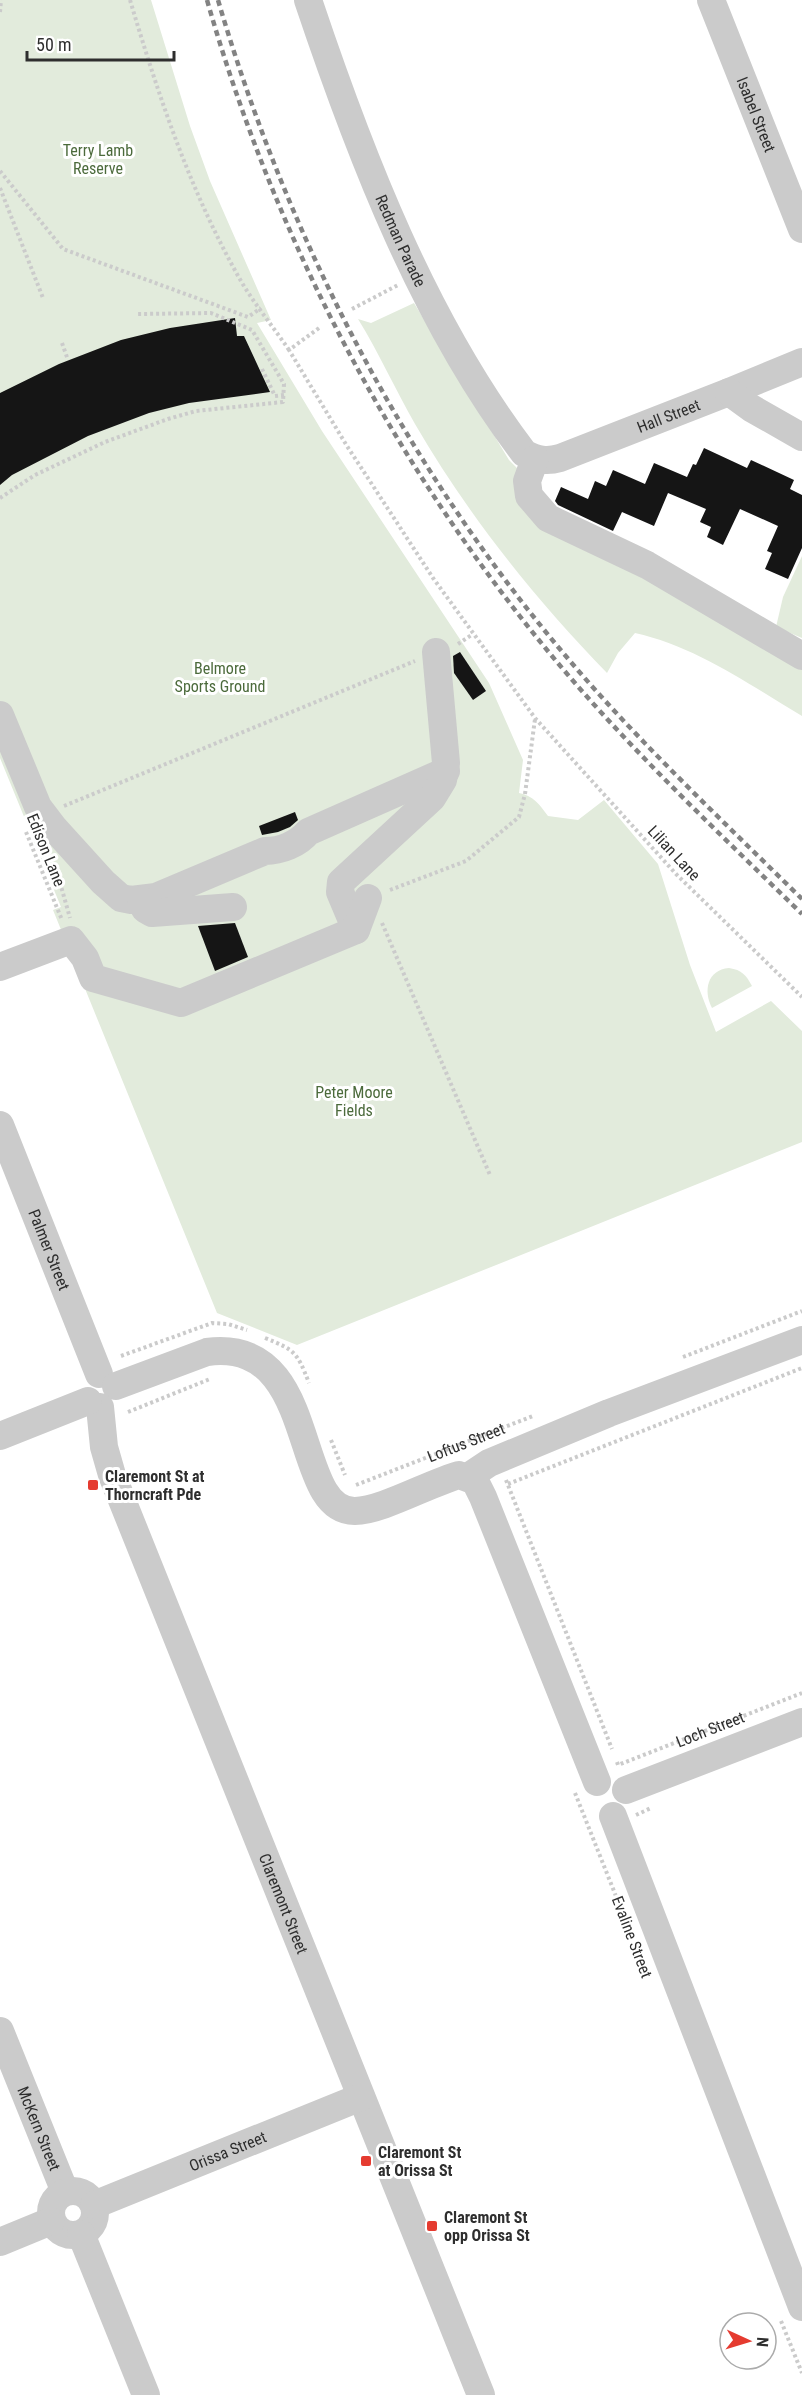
<svg xmlns="http://www.w3.org/2000/svg" width="802" height="2395" font-family="'Roboto Condensed',sans-serif">
	<rect width="100%" height="100%" fill="#fff"/>
	<g fill="#e2ebdc">
		<path d="M0 0H151L190 126 210 181 271 320 257 323 322 431 489 683 523 760 519 793C534 796 539 804 548 816L578 820 604 800 658 864 690 965 716 1032 771 1001 802 1031V1142L297 1345 217 1313 53 910 61 907 0 758Z"/>
		<path d="M414 303 509 460 519 470 523 506 618 564 802 663V716C750 685 695 646 635 633L618 653 607 673C534 598 468 515 415 424 395 389 379 353 358 319L371 323Z"/>
		<path d="M802 556V638L776 627 783 597Z"/>
		<path d="M729 968C742 970 746 975 752 986L712 1008C703 991 707 970 729 968Z"/>
	</g>
	<g fill="#151515">
		<path d="M235 318 237 336H244L270 392 189 403 149 413 88 436 12 475 0 485V393L59 364 121 340 170 328Z"/>
		<path d="M704 448 747 468 751 460 794 480 790 489 802 495V548L788 579 765 569 772 553 767 551 778 526 740 509 723 545 707 537 711 527 700 522 706 509 668 493 654 526 622 512 613 531 558 505 555 501 561 487 588 499 595 481 606 486 613 470 645 484 654 463 687 477 693 464 696 465Z"/>
		<path d="M460 652 486 691 473 700 454 673 453 656Z"/>
		<path d="M295 812 298 820 290 827 278 832 262 835 259 826Z"/>
		<path d="M235 923 248 957 215 971 198 926Z"/>
	</g>
	<g fill="none" stroke-linecap="round" stroke-linejoin="round">
		<g stroke="#cbcbcb" stroke-width="4" stroke-dasharray="3 3" stroke-linecap="butt">
			<path d="M130 0C158 94 189 188 237 274 251 300 272 325 289 350"/>
			<path d="M0 12 1 0"/>
			<path d="M0 171 63 249 248 317 261 308"/>
			<path d="M0 188 43 298"/>
			<path d="M352 309 398 285"/>
			<path d="M319 328 289 350 347 446 433 578 535 718 676 874 802 997"/>
			<path d="M62 343 68 360"/>
			<path d="M262 369 275 396 284 395"/>
			<path d="M0 498 35 475 105 442 168 419 196 411 283 402 284 384 252 330 211 313 138 314"/>
			<path d="M458 644 473 634"/>
			<path d="M64 806 415 661"/>
			<path d="M26 832 62 920"/>
			<path d="M55 865 70 918"/>
			<path d="M390 890 466 861 519 817 525 794 535 719"/>
			<path d="M382 923 490 1175"/>
			<path d="M265 1338C295 1350 297 1352 309 1383"/>
			<path d="M121 1356 212 1323 228 1324 247 1330"/>
			<path d="M683 1357 802 1311"/>
			<path d="M128 1412 210 1379"/>
			<path d="M331 1440 345 1475"/>
			<path d="M506 1480 612 1749"/>
			<path d="M508 1484 802 1368"/>
			<path id="s1" d="M356 1485 533 1416"/>
			<path id="s2" d="M617 1762 618 1765 802 1693"/>
			<path d="M575 1793 633 1939"/>
			<path d="M636 1815 651 1808"/>
			<path d="M781 2321 802 2373"/>
		</g>
		<g stroke="#cbcbcb" stroke-width="28">
			<path id="s3" d="M308 0C360 155 424 322 524 453 537 460 546 462 560 458L729 392 802 362"/>
			<path id="s4" d="M711 0 802 229"/>
			<path d="M729 392 751 408 802 437"/>
			<path d="M535 459 527 481 529 496 548 518 647 565 802 656"/>
			<path d="M0 715 38 807 54 828 103 882 121 898 131 900 156 897 265 851C281 851 298 844 308 832L446 771"/>
			<path d="M141 900 145 909 152 913 233 907"/>
			<path d="M356 930 340 892 341 882 432 798 443 780 446 763 436 652"/>
			<path d="M0 967 71 940 85 958 93 978 181 1003 356 930 368 898"/>
			<path id="s5" d="M0 1125 99 1374"/>
			<path d="M116 1386 207 1352C322 1337 290 1512 355 1511 381 1511 430 1483 459 1475L475 1481 483 1497 597 1782"/>
			<path id="s6" d="M100 1407 104 1447 112 1475 481 2395"/>
			<path d="M0 1436 88 1401"/>
			<path d="M468 1477 489 1463 609 1413 802 1340"/>
			<path d="M626 1790 802 1722"/>
			<path d="M613 1816 802 2307"/>
			<path id="s7" d="M0 2031 65 2192"/>
			<circle cx="73" cy="2213" r="22"/>
			<path id="s8" d="M94 2205 361 2097"/>
			<path d="M81 2234 146 2395"/>
			<path d="M0 2242 51 2221"/>
		</g>
		<g stroke="#838383" stroke-width="4.5" stroke-dasharray="6 4.5" stroke-linecap="butt">
			<path d="M207 0C275 238 390 459 547 650 625 745 715 829 802 914"/>
			<path d="M218 0C293 255 420 495 598 693 663 765 733 831 802 899"/>
		</g>
	</g>
	<g fill="#e53b30" stroke="#fff" stroke-width="2">
		<rect x="87" y="1479" width="12" height="12" rx="3"/>
		<rect x="360" y="2155" width="12" height="12" rx="3"/>
		<rect x="426" y="2220" width="12" height="12" rx="3"/>
	</g>
	<g text-anchor="middle" dominant-baseline="central" stroke-width="6" stroke-linejoin="round" paint-order="stroke">
		<g font-size="16" fill="#2e2e2e" stroke="#fff">
			<text stroke="none"><textPath href="#s4" startOffset="123">Isabel Street</textPath></text>
			<text stroke="none"><textPath href="#s3" startOffset="258">Redman Parade</textPath></text>
			<text stroke="none"><textPath href="#s3" startOffset="658">Hall Street</textPath></text>
			<text transform="translate(46 850) rotate(68)">Edison Lane</text>
			<text transform="translate(674 853) rotate(47)">Lilian Lane</text>
			<text stroke="none"><textPath href="#s5" startOffset="134">Palmer Street</textPath></text>
			<text stroke="none"><textPath href="#s1" startOffset="118">Loftus Street</textPath></text>
			<text stroke="none"><textPath href="#s2" startOffset="102">Loch Street</textPath></text>
			<text stroke="none"><textPath href="#s6" startOffset="531">Claremont Street</textPath></text>
			<text transform="translate(632 1937) rotate(69)">Evaline Street</text>
			<text stroke="none"><textPath href="#s7" startOffset="105">McKern Street</textPath></text>
			<text stroke="none"><textPath href="#s8" startOffset="144">Orissa Street</textPath></text>
		</g>
		<g font-size="16" fill="#4b6a3b" stroke="#fff">
			<text x="98" y="150">Terry Lamb<tspan x="98" dy="18">Reserve</tspan></text>
			<text x="220" y="668">Belmore<tspan x="220" dy="18">Sports Ground</tspan></text>
			<text x="354" y="1092">Peter Moore<tspan x="354" dy="18">Fields</tspan></text>
		</g>
		<g font-size="16" font-weight="bold" fill="#2e2e2e" stroke="#fff" text-anchor="start">
			<text x="105" y="1476">Claremont St at<tspan x="105" dy="18">Thorncraft Pde</tspan></text>
			<text x="378" y="2152">Claremont St<tspan x="378" dy="18">at Orissa St</tspan></text>
			<text x="444" y="2217">Claremont St<tspan x="444" dy="18">opp Orissa St</tspan></text>
		</g>
	</g>
	<g transform="translate(748 2341) rotate(94)"><circle r="28" fill="#ffffff" stroke="#ababab" stroke-width="1.5"/>
	<path d="M0-4.5L10 22L0 15L-10 22Z" fill="#e53b30"/>
	<text y="-9" font-size="16" font-weight="bold" text-anchor="middle" fill="#2e2e2e">N</text>
	</g>
	<path d="M27 51v9h147v-9" fill="none" stroke="#2e2e2e" stroke-width="3"/>
	<text x="36" y="51" font-size="18" fill="#2e2e2e" stroke="#ffffff" stroke-width="4.5" paint-order="stroke">50 m</text>
</svg>
